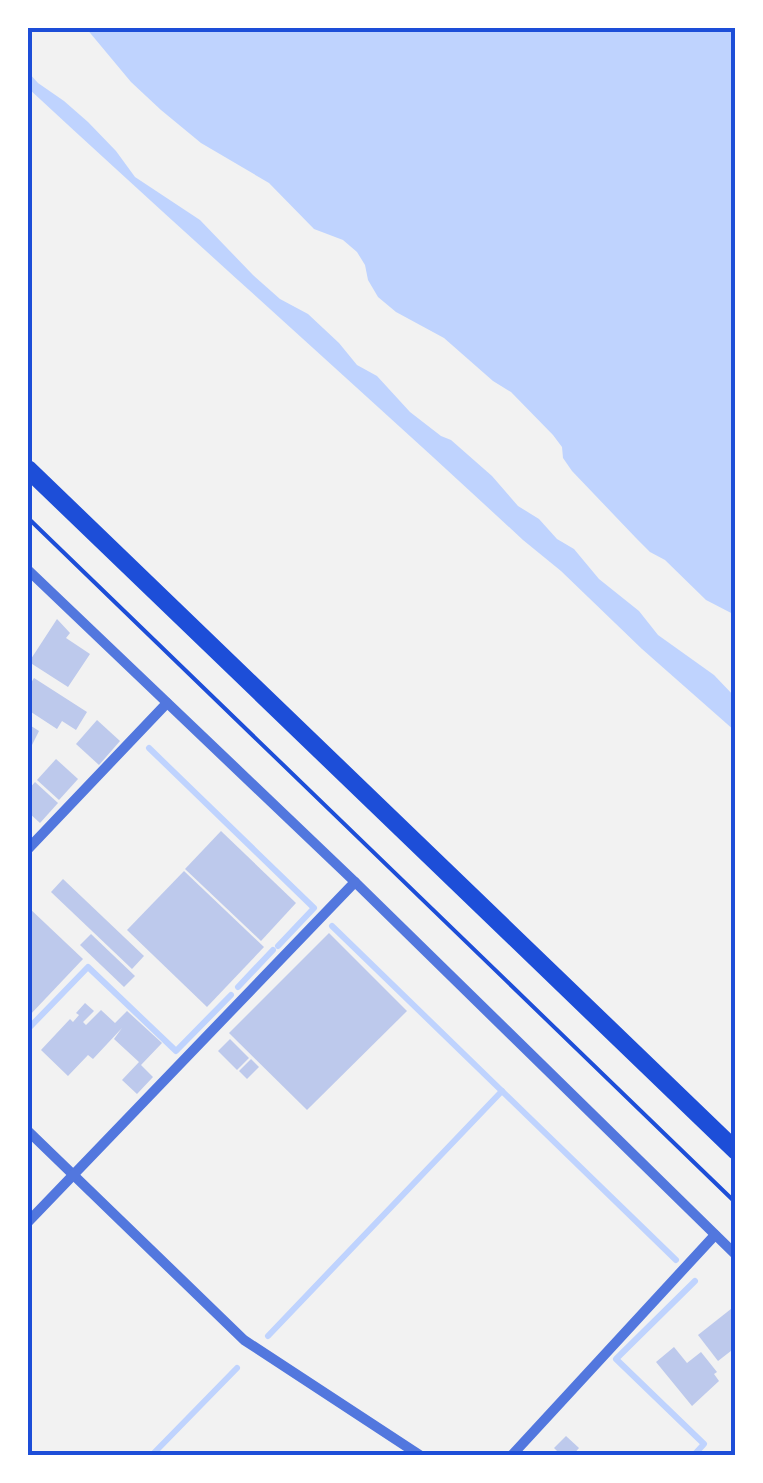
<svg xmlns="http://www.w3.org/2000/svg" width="763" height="1483" font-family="Commissioner,sans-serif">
	<rect width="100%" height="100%" fill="#f2f2f2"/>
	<g fill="#bfd3fe">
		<path d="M86 28H735V615L706 600 665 560 650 552 636 538 572 471 563 458 562 447 553 435 511 392 493 381 444 338 396 312 378 297 368 280 365 265 357 252 343 240 314 229 269 183 201 143 161 110 131 82Z"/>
		<path d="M28 72 38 83 64 101 88 122 116 151 135 177 200 220 253 275 280 299 308 314 339 343 357 365 377 376 410 412 441 436 451 440 492 476 518 506 539 519 557 539 574 549 599 579 639 611 658 635 714 675 735 697V731L642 649 561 571 523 540C359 388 192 240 28 88Z"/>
	</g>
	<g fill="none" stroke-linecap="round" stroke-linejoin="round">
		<g stroke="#bfd3fe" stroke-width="6">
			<path d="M149 748 314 908 278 946"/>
			<path d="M332 926 676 1260"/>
			<path d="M238 987 273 950"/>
			<path d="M28 1029 88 967 176 1051 231 995"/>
			<path d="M268 1336 502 1091"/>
			<path d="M151 1456 237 1368"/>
			<path d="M693 1456 704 1444 616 1359 695 1281"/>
		</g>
	</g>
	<g fill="#bdc9ec">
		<path d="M57 619 70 633 66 638 90 654 68 687 29 662Z"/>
		<path d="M34 678 87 712 76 730 62 721 57 729 28 710V688Z"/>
		<path d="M97 720 120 741 99 765 76 744Z"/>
		<path d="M28 724 39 731 28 753Z"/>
		<path d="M56 759 78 779 59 800 37 780Z"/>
		<path d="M35 782 58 803 40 823 28 812V790Z"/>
		<path d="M221 831 296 903 261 941 185 869Z"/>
		<path d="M184 871 264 947 207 1007 127 930Z"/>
		<path d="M63 879 144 956 132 969 51 892Z"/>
		<path d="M28 907 83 959 28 1017Z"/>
		<path d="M329 933 407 1011 307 1110 229 1033Z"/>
		<path d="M91 934 135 976 124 987 80 945Z"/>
		<path d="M85 1003 94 1011 83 1022 86 1025 101 1010 115 1023 127 1011 162 1043 141 1065 153 1077 137 1094 122 1080 139 1062 114 1039 122 1028 93 1059 88 1055 68 1076 41 1050 70 1019 73 1022 79 1015 76 1013Z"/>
		<path d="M230 1039 249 1058 237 1070 218 1051Z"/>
		<path d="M251 1059 259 1067 247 1079 239 1071Z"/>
		<path d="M736 1305V1347L718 1361 698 1335Z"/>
		<path d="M674 1347 687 1363 701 1352 717 1372 714 1374 719 1381 692 1406 656 1362Z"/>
		<path d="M566 1436 579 1448 572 1456H562L554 1448Z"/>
	</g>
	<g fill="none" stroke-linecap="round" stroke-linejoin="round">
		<path stroke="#1d4ed8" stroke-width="4" d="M28 518 736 1203"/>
		<g stroke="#5277de" stroke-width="10">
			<path d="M28 570 355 882 736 1255"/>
			<path d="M28 849 167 703"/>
			<path d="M28 1131 244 1340 421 1456"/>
			<path d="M28 1222 355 882"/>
			<path d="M511 1456 715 1235"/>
		</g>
		<path stroke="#1d4ed8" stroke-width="18" d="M28 469 736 1151"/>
	</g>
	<rect width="763" height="1483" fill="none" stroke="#ffffff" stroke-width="60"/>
	<rect x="30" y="30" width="703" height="1423" fill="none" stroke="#1d4ed8" stroke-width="4"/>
</svg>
